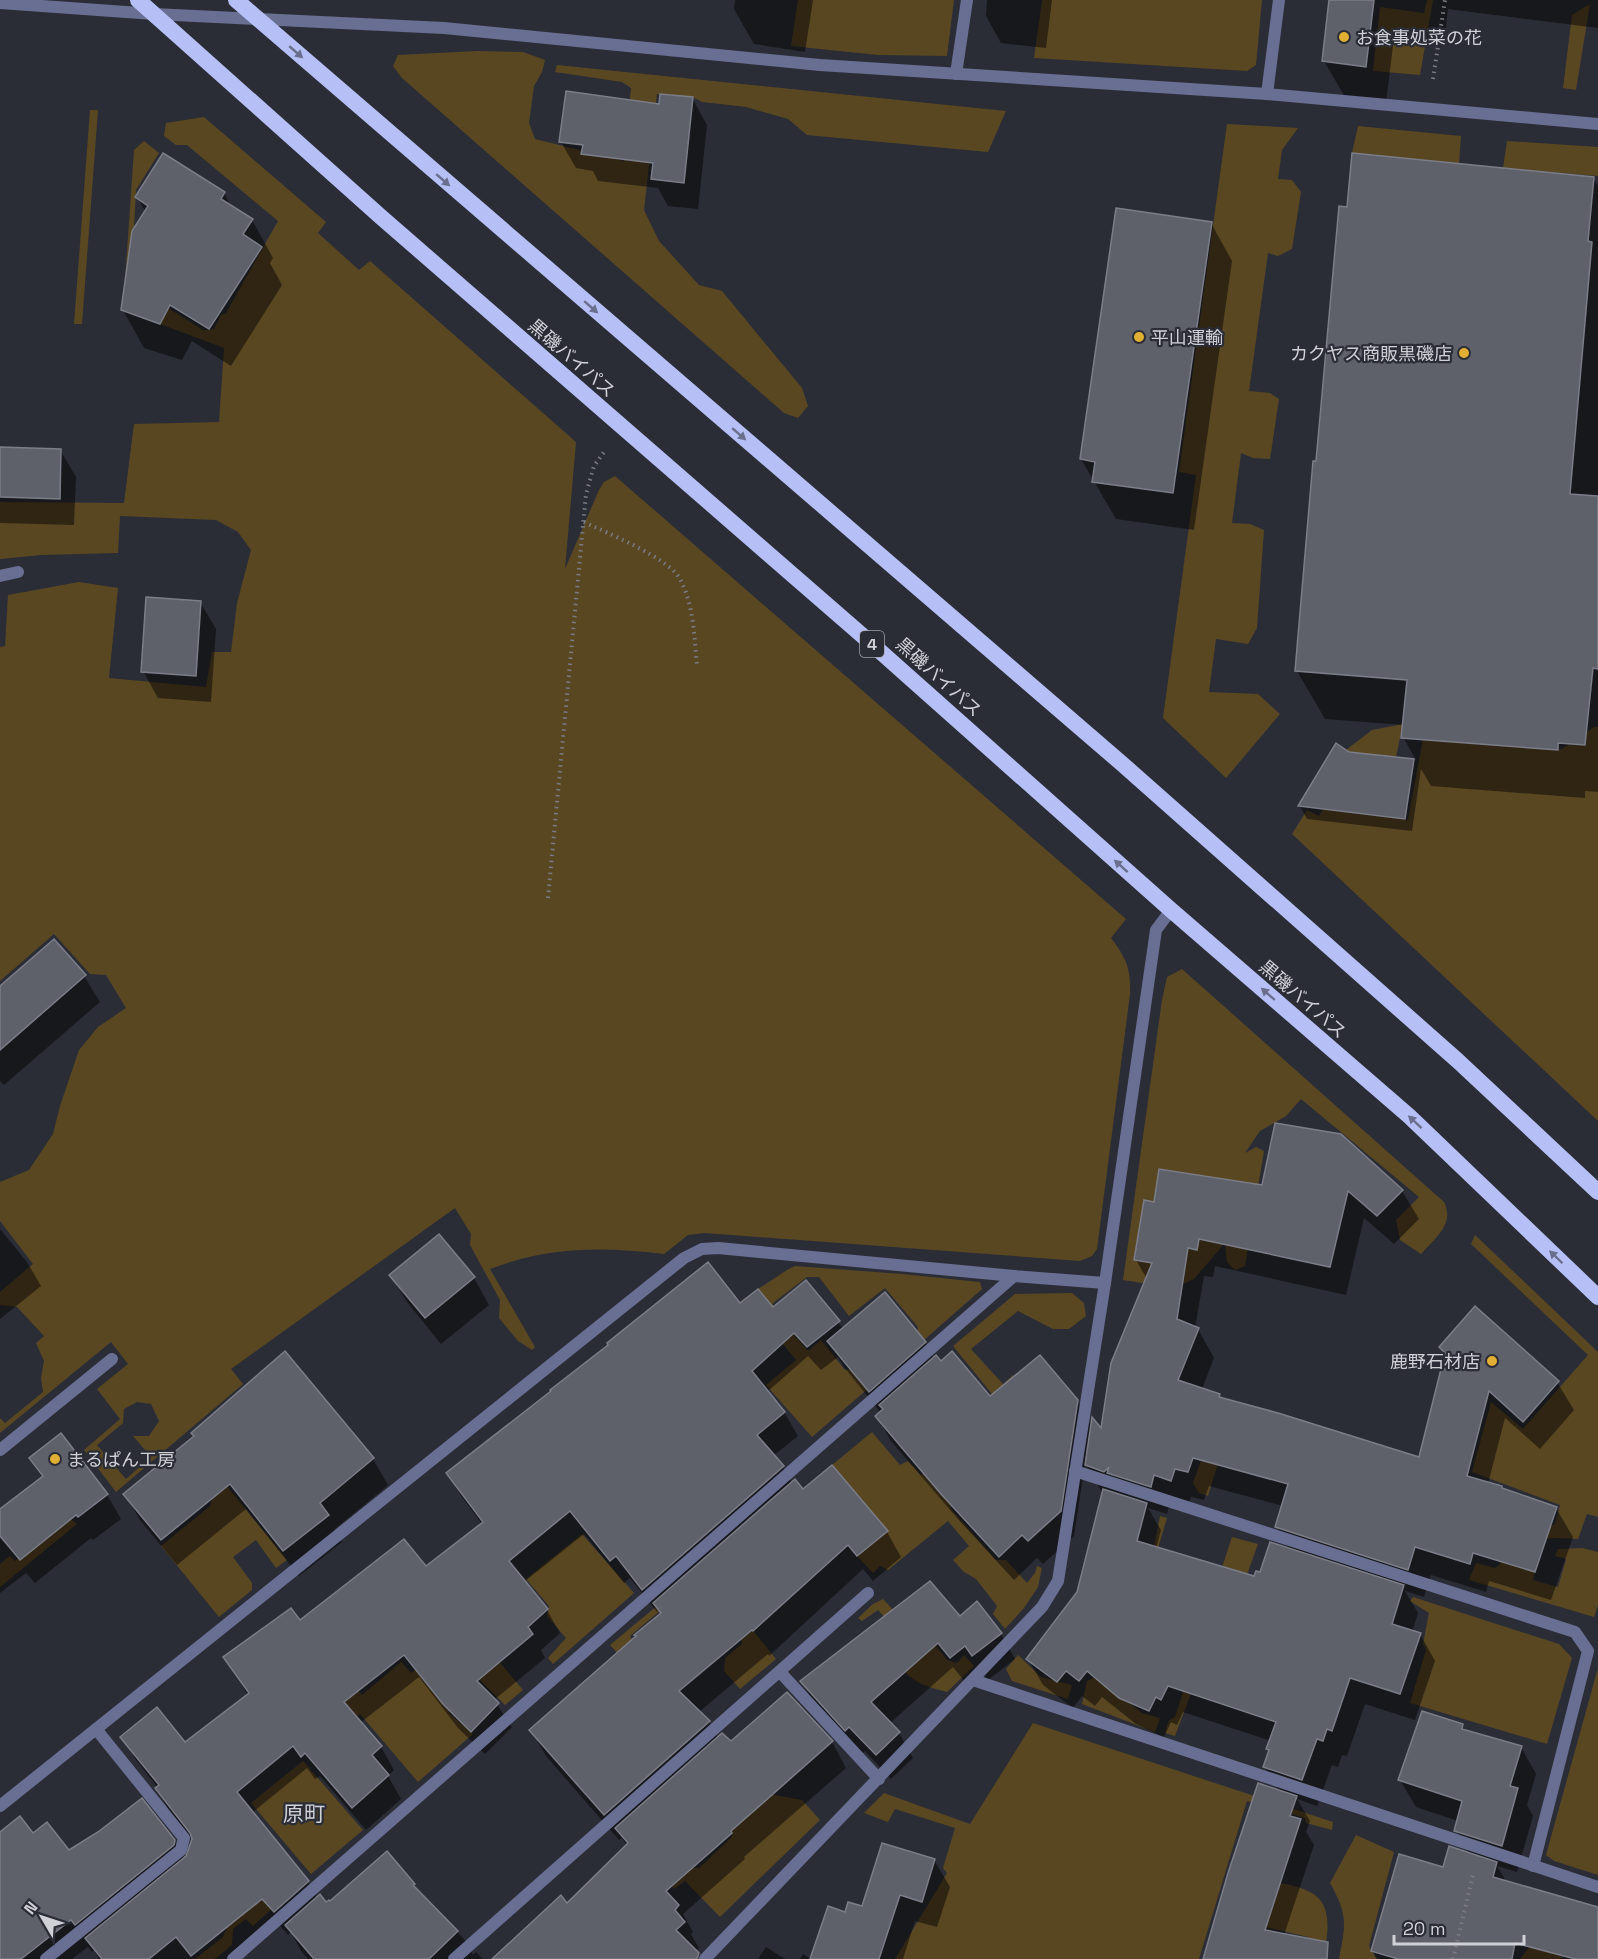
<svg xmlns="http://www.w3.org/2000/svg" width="1598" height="1959" font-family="'Space Grotesk','Noto Sans JP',sans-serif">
	<rect width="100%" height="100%" fill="#2b2d36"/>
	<g fill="#594722" fill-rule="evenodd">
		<path d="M798 0H954L947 56 878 55 791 46Z"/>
		<path d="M1042 0H1262L1256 65 1247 71 1034 58Z"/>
		<path d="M1427 0H1433L1420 75 1373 71 1380 7 1424 13Z"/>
		<path d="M1590 4 1576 90 1563 88 1572 15Z"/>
		<path d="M477 51 523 52 545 60 542 72 534 86 529 123 535 139 624 161 631 88 622 82 555 72 557 65 1006 111 988 152 807 135 788 119 746 107 702 102 693 97 657 94 644 210 659 241 699 285 722 291 802 388 808 406 798 418 784 413 402 78 393 66 398 55Z"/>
		<path d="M90 110H98L82 324H74Z"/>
		<path d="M204 117 326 222 318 233 359 270 370 261 576 442 565 569 599 490 604 482 615 476 1126 919 1111 938C1126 958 1131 968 1130 994L1097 1249 1092 1256 1080 1261 705 1233 688 1235 664 1254C601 1247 551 1246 490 1269L535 1347 532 1350 518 1341 499 1318 500 1300 470 1245 471 1234 455 1208 231 1369 243 1384 116 1492 84 1450 120 1419 97 1389 128 1364 111 1342 0 1433V1418L5 1423 43 1392 41 1378 44 1361 36 1343 44 1336 17 1307 0 1305V1292L33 1264 0 1221V1182L29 1170 53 1134 60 1106 79 1050 98 1027 126 1008 106 975 90 974 54 934 0 981V647L5 646 8 595 79 582 118 588 109 678 206 687 212 652H231L237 603 251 550 238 532 216 520 120 516 118 553 41 555 0 559V502L124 503 134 424 219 422 224 348 160 324 168 308 203 330 214 329 221 315 226 313 278 221 187 145H176L164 136 166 123ZM137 1402 151 1404 159 1421 149 1436H133L151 1457 126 1479 97 1445 123 1423 124 1409Z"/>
		<path d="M1227 124 1298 128 1282 150 1278 179 1292 180 1301 192 1292 249 1278 256 1268 253 1249 391 1270 393 1279 399 1270 459 1253 458 1241 453 1232 523 1250 524 1264 530 1257 628 1248 644 1216 639 1209 692 1258 694 1280 714 1226 778 1163 718 1196 475 1179 472Z"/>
		<path d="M1358 126 1461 136 1459 164 1352 153Z"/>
		<path d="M144 141 159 153 136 190 131 284 125 280 134 150Z"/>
		<path d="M1507 141 1598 147V176L1503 168Z"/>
		<path d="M1403 724 1396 757 1384 756 1375 815 1408 820 1423 739 1562 749 1594 727H1598V1121L1292 834 1307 810 1319 816 1354 755 1346 750 1372 730Z"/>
		<path d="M1182 969 1444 1202C1455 1224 1435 1238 1421 1254L1400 1240 1396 1220 1419 1197 1301 1099 1286 1116 1260 1131 1245 1153 1256 1147 1264 1151 1245 1266 1235 1270 1227 1262 1225 1243 1194 1279 1175 1288 1123 1280 1162 1000 1167 977ZM1159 1169 1209 1177 1197 1249 1188 1248 1185 1268 1134 1260 1144 1201 1154 1202Z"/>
		<path d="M1475 1235 1598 1352V1517L1587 1514 1578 1539 1558 1538 1533 1539 1540 1552 1533 1580 1558 1587 1566 1559 1555 1556 1558 1549 1582 1548 1598 1552V1605L1594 1617 1469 1580 1476 1563 1495 1568 1500 1564 1502 1550 1555 1524 1560 1505 1472 1472 1491 1402 1523 1429 1588 1355 1471 1244Z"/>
		<path d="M795 1266 902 1274 980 1282 982 1289 899 1362 917 1333 918 1327 885 1288 849 1316 819 1277H807L773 1303 772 1310 808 1351 821 1340 845 1370 855 1369 871 1386 812 1437 766 1385 796 1360 762 1319 756 1316 742 1300 749 1296 760 1308 768 1301 758 1289 787 1270Z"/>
		<path d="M1072 1293 1084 1303 1086 1316 1069 1329H1053L1018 1311 971 1349 1003 1384 1013 1375 1032 1398 1015 1449 950 1508 996 1560H1006L1027 1583 1035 1573 1037 1566 1042 1568 1038 1587 1024 1608 1005 1629 993 1614 997 1606 976 1579 964 1572 953 1560 969 1546 948 1521 888 1570 880 1566 873 1573 857 1556 888 1531 832 1465 872 1432 900 1465 908 1461 921 1475 971 1436 1001 1405 953 1346 1015 1294Z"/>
		<path d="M1233 1414 1208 1496 1199 1493 1193 1483 1206 1447Z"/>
		<path d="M226 1485 287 1560 276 1568 256 1540 233 1557 252 1583V1590L219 1617 161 1546 210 1506 214 1495Z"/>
		<path d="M1160 1516 1167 1518 1146 1588Z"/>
		<path d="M70 1518 77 1524 0 1587V1564L10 1556 15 1561Z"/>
		<path d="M582 1534 634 1593 553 1664 548 1658 566 1638 547 1616 549 1606 526 1579Z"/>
		<path d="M1232 1537 1258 1544 1235 1608 1211 1601Z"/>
		<path d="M706 1565 750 1627 776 1659 740 1689 724 1671 725 1658 742 1644 740 1632 692 1584 630 1636 634 1643 621 1657 610 1645Z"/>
		<path d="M1413 1597 1559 1644 1572 1658 1547 1744 1410 1703 1426 1650 1423 1644 1429 1613 1410 1601Z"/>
		<path d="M883 1599 895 1612 917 1622 947 1660 957 1663 964 1655 974 1666 947 1692C928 1687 913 1683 900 1667L917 1654 878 1610 862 1621 858 1618 873 1604Z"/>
		<path d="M469 1626 523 1690 505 1705 474 1674 446 1705 450 1714 473 1734 418 1782 360 1714 341 1729 326 1709 355 1687 362 1695 401 1662 411 1673Z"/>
		<path d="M1210 1643 1175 1736 1165 1733 1169 1720 1175 1717 1184 1689Z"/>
		<path d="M1018 1655 1041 1677 1072 1685 1068 1699 1012 1681 1006 1669Z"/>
		<path d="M1598 1668V1875L1554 1861 1546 1855Z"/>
		<path d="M1101 1674 1122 1697 1142 1713 1160 1718 1155 1732 1082 1704 1087 1681Z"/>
		<path d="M1033 1723 1333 1822 1332 1830 1306 1823 1305 1818 1247 1801 1199 1959H895L947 1873 943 1868 955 1828 895 1809 888 1822 864 1813 884 1793 970 1824Z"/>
		<path d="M303 1761 363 1830 311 1874 251 1803Z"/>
		<path d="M764 1793 802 1800 820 1820 720 1917 685 1881 674 1889 650 1863 687 1868H699L732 1837V1826Z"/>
		<path d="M1356 1835 1394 1852 1369 1946 1376 1958 1380 1959H1339C1346 1924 1348 1915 1330 1883Z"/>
		<path d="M279 1877 292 1891 253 1926 246 1919 233 1929 232 1945 215 1959H195L223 1937 227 1927Z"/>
		<path d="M1252 1877C1312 1890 1339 1887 1323 1959H1304L1308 1937 1240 1921Z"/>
		<path d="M1574 1917 1562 1959H1520L1538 1937Z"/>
	</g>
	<g fill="#0007" fill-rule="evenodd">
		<path d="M735 0H813L805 52 754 44 734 9Z"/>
		<path d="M987 0H1052L1046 48 1001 43 986 16Z"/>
		<path d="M1331 0H1598V28L1448 9 1444 43 1394 38 1386 102 1345 97 1324 61Z"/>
		<path d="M692 98 707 125 698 209 668 206 658 188 598 181 593 171 576 168 561 142 660 106Z"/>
		<path d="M1593 178 1598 186V792L1585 791V798L1431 786 1421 769 1412 831 1307 819 1300 806 1349 753 1416 760 1403 737 1404 725 1325 719 1297 671Z"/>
		<path d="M224 193 232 208 252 220 273 258 270 263 282 285 231 366 192 341 182 360 144 348 123 310 146 213 137 197Z"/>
		<path d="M1211 223 1232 261 1194 530 1116 519 1081 459Z"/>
		<path d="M0 449 60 450 76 477 74 525 0 523Z"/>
		<path d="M200 602 216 629 211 702 158 698 143 671Z"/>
		<path d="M84 976 100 1002 4 1085 0 1081V988Z"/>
		<path d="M1340 1135 1402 1191 1419 1219 1394 1244 1364 1218 1346 1295 1215 1266 1213 1277 1204 1276 1195 1328 1198 1329 1214 1358 1202 1389 1219 1395 1221 1399 1420 1459 1446 1356 1441 1347 1557 1382 1574 1410 1540 1449 1505 1418 1488 1484 1556 1508 1573 1537 1551 1600 1489 1581 1486 1592 1431 1575 1424 1597 1405 1591 1418 1613 1412 1632 1420 1634 1435 1661 1415 1720 1365 1704 1347 1756 1342 1755 1338 1767 1332 1765 1317 1806 1297 1799 1310 1821 1306 1832 1314 1845 1284 1935 1317 1959H1206L1279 1791 1265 1767 1270 1752 1268 1749 1271 1741 1183 1712 1177 1725 1171 1722 1164 1737 1136 1724 1102 1697 1095 1706 1082 1696 1073 1708 1043 1685 1028 1659 1079 1593 1103 1494 1085 1464 1074 1536 1043 1564 1037 1558 1014 1580 957 1518 891 1441 877 1416 881 1413 844 1367 838 1357 821 1370 808 1356 767 1392 784 1412 798 1436 773 1456 783 1467 792 1483 803 1491 887 1532 901 1557 873 1581 863 1569 769 1656 768 1654 699 1712 709 1722 718 1738 731 1743 787 1694 832 1742 846 1768 744 1857 745 1859 683 1914 693 1932 691 1934 699 1948 693 1953 697 1959H494L567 1905 627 1846 622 1838 619 1840 546 1756 531 1730 661 1615 659 1610 657 1612 630 1578 624 1583 584 1534 524 1582 547 1610 560 1633 541 1650 545 1658 494 1700 512 1727 485 1754 458 1728 419 1677 360 1723 381 1747 394 1770 388 1776 401 1799 366 1830 320 1776 315 1779 307 1768 252 1813 308 1882 318 1898 326 1904 330 1903 387 1853 414 1885 418 1892 464 1939 473 1955 476 1952 483 1959H308L301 1951 291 1932 288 1935 276 1921 230 1959H99L94 1950 92 1952 88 1947 72 1959H0V1834L33 1835 69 1852 174 1841 185 1860 193 1841 170 1812 157 1789 158 1788 136 1760 122 1737 185 1744 248 1695 225 1657 426 1568 482 1524 461 1496 448 1473 740 1305 773 1309 838 1322 843 1329 925 1343 934 1359 990 1398 1077 1401 1092 1427 1102 1431 1147 1279 1136 1260 1155 1203 1263 1187ZM1209 1486 1283 1506 1276 1526 1290 1551 1254 1578 1156 1549 1161 1530 1148 1508 1167 1514 1170 1503 1187 1509 1191 1497 1204 1500Z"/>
		<path d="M0 1229 27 1262 41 1286 0 1319Z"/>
		<path d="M439 1236 474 1278 489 1305 441 1344 407 1302 391 1276Z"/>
		<path d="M61 1435 107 1495 121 1519 93 1540 91 1538 35 1583 26 1573 0 1593V1511L43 1478 31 1458Z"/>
		<path d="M373 1459 388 1485 335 1529 342 1542 299 1576 246 1509 177 1565 140 1520 125 1494Z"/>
		<path d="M960 1618 1001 1634 1015 1659 988 1680 980 1670 965 1682 953 1667 890 1723 899 1733 913 1758 891 1779 865 1751 861 1755 816 1707 802 1682Z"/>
		<path d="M1462 1725 1466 1731 1521 1747 1536 1774 1527 1805 1533 1816 1517 1872 1497 1866 1507 1883 1598 1910V1959H1377L1373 1951 1444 1869 1470 1855 1456 1830 1458 1821 1416 1807 1400 1780Z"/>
		<path d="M934 1860 950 1887 937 1927 915 1921 903 1959H812L846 1914 863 1908Z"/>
		<path d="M766 1947 785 1959H758Z"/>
		<path d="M803 1954 811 1959H800Z"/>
	</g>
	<g fill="#5e606a" stroke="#7b7d88" stroke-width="1.5">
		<path d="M1329 0H1374L1366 67 1322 61Z"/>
		<path d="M566 91 659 104 660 94 693 97 684 183 651 179 653 163 581 154 583 145 559 142Z"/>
		<path d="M163 153 225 192 221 199 253 219 243 234 262 247 209 329 170 305 160 324 121 310 132 231 148 206 135 197Z"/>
		<path d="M1352 153 1594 177 1588 241 1592 242 1570 494 1598 496V669L1593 668 1585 745 1558 743V750L1401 738 1407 680 1295 671 1313 461H1316L1339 206 1347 207Z"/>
		<path d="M1116 208 1212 222 1173 493 1092 482 1095 462 1080 459Z"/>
		<path d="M0 447 61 449 60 499 0 497Z"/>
		<path d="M146 597 201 601 196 676 141 672Z"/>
		<path d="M1336 743 1349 752 1414 759 1405 819 1298 806Z"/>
		<path d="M54 939 86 975 0 1050V986Z"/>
		<path d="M1275 1123 1341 1134 1403 1190 1377 1216 1348 1191 1330 1267 1199 1239 1197 1250 1188 1248 1177 1319 1199 1328 1178 1380 1220 1394 1219 1397 1278 1413 1419 1457 1445 1353 1439 1347 1475 1306 1559 1381 1523 1422 1489 1391 1467 1476 1502 1486V1488L1557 1507 1535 1572 1473 1553 1470 1564 1415 1547 1408 1570 1275 1527 1288 1484 1193 1458 1188 1472 1175 1469 1171 1481 1154 1475 1151 1487 1107 1473 1109 1467 1104 1472 1085 1465 1092 1417 1101 1428 1111 1363 1152 1263 1134 1260 1144 1200 1154 1202 1159 1169 1262 1185Z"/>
		<path d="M439 1234 475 1277 425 1318 389 1275Z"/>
		<path d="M708 1262 740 1303 758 1289 773 1307 806 1280 840 1321 807 1347 794 1333 752 1371 785 1412 757 1435 784 1466 642 1590 616 1556 610 1561 570 1511 509 1561 548 1609 528 1627 533 1634 477 1681 499 1703 471 1732 443 1704 404 1655 344 1702 382 1746 372 1755 389 1775 352 1808 305 1753 301 1757 293 1746 237 1792 309 1881 274 1912 262 1899 191 1956 176 1937 149 1959H102L85 1938 186 1856 192 1839 190 1833 155 1788 159 1785 120 1737 157 1707 185 1742 249 1693 223 1657 291 1608 300 1620 404 1539 426 1566 483 1522 446 1473 551 1391 550 1390 608 1345 607 1343Z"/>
		<path d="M885 1292 926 1342 869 1392 827 1341Z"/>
		<path d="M285 1351 374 1458 320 1503 329 1515 283 1551 230 1484 161 1540 123 1494 194 1436 191 1433Z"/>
		<path d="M952 1351 990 1396 1040 1355 1078 1400 1061 1511 1028 1541 1022 1535 999 1557 941 1494 875 1416 883 1409 879 1405 936 1355 941 1361Z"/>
		<path d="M61 1433 108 1494 78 1517 76 1515 20 1560 0 1536V1509L43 1476 29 1458Z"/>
		<path d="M832 1465 888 1531 857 1556 848 1545 753 1631 752 1630 679 1691 710 1721 604 1815 529 1730 636 1636 634 1635 661 1613 653 1603 795 1479 803 1489Z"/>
		<path d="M1103 1489 1147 1503 1137 1541 1254 1576 1256 1571 1260 1572 1270 1542 1404 1585 1392 1624 1421 1633 1400 1694 1350 1678 1332 1731 1327 1729 1323 1741 1317 1739 1302 1780 1263 1767 1269 1750 1266 1749 1276 1722 1168 1686 1161 1700 1156 1697 1149 1711 1119 1698 1087 1671 1079 1681 1066 1671 1057 1682 1026 1659 1077 1592Z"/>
		<path d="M930 1581 960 1616 977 1601 1002 1633 972 1656 965 1646 950 1658 938 1643 871 1702 900 1732 876 1755 849 1727 845 1731 800 1681Z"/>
		<path d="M787 1692 833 1741 731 1831 732 1833 666 1891 679 1905 675 1910 685 1922 676 1930 699 1953 697 1959H492L561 1895 567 1903 628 1843 615 1828 722 1733 731 1741Z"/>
		<path d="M1422 1711 1463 1724 1462 1729 1522 1746 1510 1786 1518 1788 1502 1846 1454 1831 1462 1801 1398 1780Z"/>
		<path d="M1258 1783 1297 1796 1290 1816 1301 1819 1265 1930 1328 1942 1327 1959H1203L1228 1873Z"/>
		<path d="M142 1798 175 1840 174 1845 75 1925 71 1920 21 1959H0V1832L20 1816 33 1833 47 1822 69 1850 98 1832Z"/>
		<path d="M882 1843 935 1859 922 1902 900 1895 879 1959H810L828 1906 845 1912 848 1902 862 1906Z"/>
		<path d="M1449 1846 1497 1862 1493 1877 1598 1907V1959H1575L1515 1943 1512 1959H1398L1371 1951 1399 1854 1443 1867Z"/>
		<path d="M387 1851 415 1884 413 1885 458 1931 429 1959H314L285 1925 320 1894 326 1902 329 1900 330 1901Z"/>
	</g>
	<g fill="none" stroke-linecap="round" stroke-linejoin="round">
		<g stroke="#7a7b83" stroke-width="4" stroke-dasharray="1.5 4.5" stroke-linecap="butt">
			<path d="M1433 79 1445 0"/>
			<path d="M584 522C607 533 669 558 680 579 694 605 694 637 697 666"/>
			<path d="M548 898 586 494 594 466 604 452"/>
			<path d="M1453 1959 1473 1875"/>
		</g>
		<g stroke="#696f93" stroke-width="12">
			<path d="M956 74 967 0"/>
			<path d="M46 1959 181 1850 184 1838 96 1729"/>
		</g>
		<g stroke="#696f93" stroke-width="12">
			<path d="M0 3 154 14 444 28 820 65 1267 94"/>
			<path d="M0 576 18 572"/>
			<path d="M0 1450 112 1359"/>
			<path d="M1075 1471 1575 1632 1588 1651 1533 1866"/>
			<path d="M780 1672 879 1779"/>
			<path d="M973 1680 1598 1887"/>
			<path d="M0 1806 684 1258 702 1249 718 1248 1014 1276 1105 1283"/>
			<path d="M233 1959 1014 1276"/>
			<path d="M454 1959 868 1593"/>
			<path d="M705 1959 1042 1607 1058 1581 1105 1283 1156 930 1171 910"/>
		</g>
		<path stroke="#696f93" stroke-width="12" d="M1279 0 1267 94 1598 124"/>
		<g stroke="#b6c0f7" stroke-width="16">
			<path d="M138 0 381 217 864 637 1171 910 1409 1116 1598 1297"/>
			<path d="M236 0 1120 762 1458 1061 1598 1192"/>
		</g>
	</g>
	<defs><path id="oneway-solid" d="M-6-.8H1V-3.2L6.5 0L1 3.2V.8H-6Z" transform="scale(1.5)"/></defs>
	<g fill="#6a6f8d">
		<use href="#oneway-solid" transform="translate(296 52) rotate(41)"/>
		<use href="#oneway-solid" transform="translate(443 180) rotate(41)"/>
		<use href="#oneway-solid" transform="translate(591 307) rotate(41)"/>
		<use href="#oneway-solid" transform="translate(739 434) rotate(41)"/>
		<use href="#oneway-solid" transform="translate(1121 866) rotate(-138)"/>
		<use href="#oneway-solid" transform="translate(1268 994) rotate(-139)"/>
		<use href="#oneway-solid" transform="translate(1415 1122) rotate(-137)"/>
		<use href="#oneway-solid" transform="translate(1556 1257) rotate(-136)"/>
	</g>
	<g fill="#e1af34" stroke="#2b2d36" stroke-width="2">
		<circle cx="1344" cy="37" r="6"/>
		<circle cx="1139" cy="337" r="6"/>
		<circle cx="1464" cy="353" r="6"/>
		<circle cx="1492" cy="1361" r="6"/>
		<circle cx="55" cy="1459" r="6"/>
	</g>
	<g text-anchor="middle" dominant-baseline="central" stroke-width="4.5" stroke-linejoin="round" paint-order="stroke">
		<rect fill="#2b2d36" stroke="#9ea0a7" stroke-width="1.5" x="860" y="631" width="24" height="26" rx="4.5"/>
		<g font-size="16" font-weight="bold" fill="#d0d1d7">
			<text x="872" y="644">4</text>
		</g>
		<g font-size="18" fill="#d0d1d7" stroke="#2b2d36" text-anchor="start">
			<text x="1356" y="37">お食事処菜の花</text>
			<text x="1151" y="337">平山運輸</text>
			<text x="1452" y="353" text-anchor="end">カクヤス商販黒磯店</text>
			<text x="1480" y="1361" text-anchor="end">鹿野石材店</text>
			<text x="67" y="1459">まるぱん工房</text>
		</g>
		<g font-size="18" fill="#d0d1d7" stroke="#2b2d36">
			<text transform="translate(572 358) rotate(41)">黒磯バイパス</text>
			<text transform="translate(939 677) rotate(42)">黒磯バイパス</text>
			<text transform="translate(1303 999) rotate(41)">黒磯バイパス</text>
		</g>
		<g font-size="21" fill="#d0d1d7" stroke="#2b2d36">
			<text x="304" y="1813">原町</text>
		</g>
	</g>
	<g transform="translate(42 1917) rotate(309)" stroke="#2b2d36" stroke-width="4.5" paint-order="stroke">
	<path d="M0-4.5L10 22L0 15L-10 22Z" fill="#d0d1d7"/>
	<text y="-9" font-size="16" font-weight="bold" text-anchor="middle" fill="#d0d1d7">N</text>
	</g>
	<path d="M1394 1935v9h130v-9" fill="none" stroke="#d0d1d7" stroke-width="3"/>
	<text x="1403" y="1935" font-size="18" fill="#d0d1d7" stroke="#2b2d36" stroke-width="4.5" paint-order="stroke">20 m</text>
</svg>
